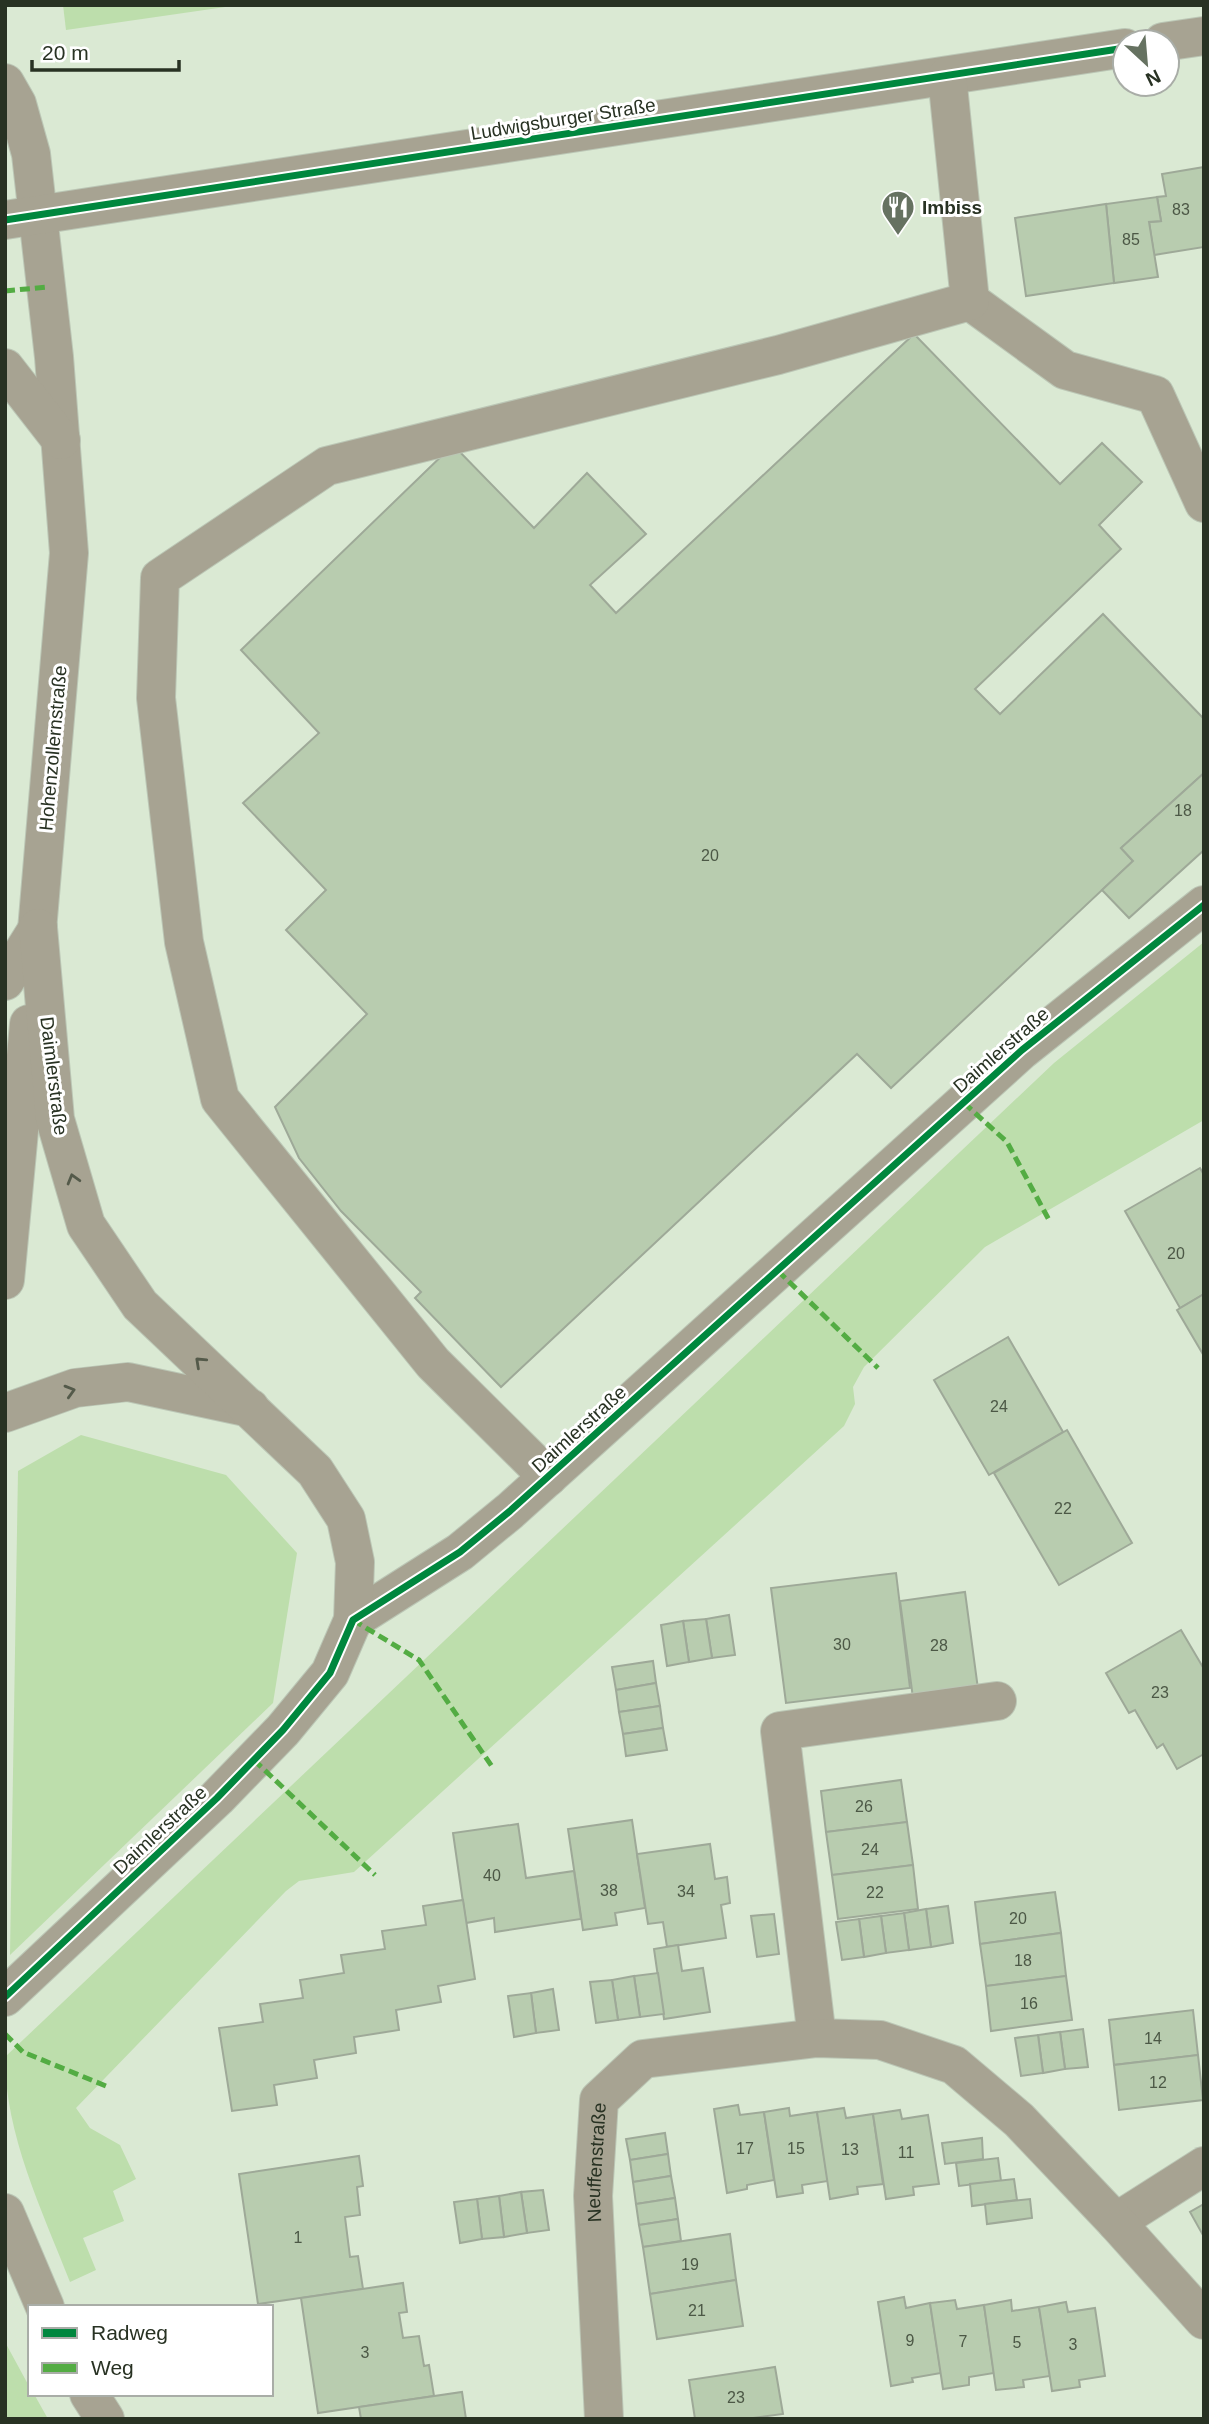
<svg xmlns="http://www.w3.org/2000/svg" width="1209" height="2424" font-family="Helvetica,sans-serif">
	<rect width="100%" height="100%" fill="#dae9d3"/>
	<g fill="#bddeac">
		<path d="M63 5H239L66 30Z"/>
		<path d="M1204 942V1120L985 1247 864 1367 853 1387 855 1404 844 1426 354 1872 299 1881 286 1891 76 2108 90 2128 120 2145 136 2179 113 2191 124 2221 83 2238 96 2270 70 2282C42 2210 5 2135 5 2057L1054 1063Z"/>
		<path d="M81 1435 226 1475 297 1553 273 1703 10 1955 18 1471Z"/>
		<path d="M5 2342 30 2388V2394H34L48 2419H5Z"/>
	</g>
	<g fill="#b8ccaf" stroke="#9ea998" stroke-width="2">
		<path d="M1204 167V247L1154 255 1149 222 1161 221 1157 197 1166 196 1162 174Z"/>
		<path d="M1157 197 1161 221 1149 222 1158 277 1114 283 1106 204Z"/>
		<path d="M1106 204 1114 283 1026 296 1015 218Z"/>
		<path d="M914 334 1060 484 1102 443 1142 482 1099 525 1121 549 975 689 1000 714 1103 614 1204 719V773L1121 848 1133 861 891 1088 857 1054 501 1387 415 1298 421 1292 341 1211 299 1158 275 1107 367 1014 286 930 326 890 243 803 319 733 241 650 453 445 534 528 587 473 646 534 590 585 616 613Z"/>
		<path d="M1204 773V850L1129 918 1102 890 1133 861 1121 848Z"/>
		<path d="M1200 1168 1204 1175V1294L1180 1308 1125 1211Z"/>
		<path d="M1204 1294V1356L1177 1310Z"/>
		<path d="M1008 1337 1063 1432 989 1475 934 1380Z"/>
		<path d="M1067 1430 1132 1543 1059 1585 994 1473Z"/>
		<path d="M896 1573 910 1688 786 1703 771 1588Z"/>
		<path d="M965 1592 978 1689 913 1698 900 1601Z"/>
		<path d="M729 1615 735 1655 712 1658 706 1619Z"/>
		<path d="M706 1619 712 1658 689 1662 683 1621Z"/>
		<path d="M683 1621 689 1662 667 1666 661 1625Z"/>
		<path d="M1181 1630 1204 1669V1754L1177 1769 1163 1744 1157 1748 1135 1710 1129 1713 1106 1673Z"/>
		<path d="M653 1661 656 1683 616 1690 612 1667Z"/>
		<path d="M656 1683 660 1706 619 1712 616 1690Z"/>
		<path d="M660 1706 663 1728 623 1734 619 1712Z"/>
		<path d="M663 1728 667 1750 626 1756 623 1734Z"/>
		<path d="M901 1780 907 1822 826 1832 821 1791Z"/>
		<path d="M632 1820 645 1908 615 1913 617 1925 583 1930 568 1829Z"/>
		<path d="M907 1822 913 1865 832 1875 826 1832Z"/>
		<path d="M518 1824 526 1878 574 1871 581 1919 495 1932 494 1918 466 1923 453 1833Z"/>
		<path d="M710 1844 715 1879 727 1877 730 1903 721 1905 726 1938 667 1947 663 1922 648 1924 637 1854Z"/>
		<path d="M913 1865 918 1909 838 1919 832 1875Z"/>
		<path d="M1055 1892 1061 1933 980 1944 975 1902Z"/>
		<path d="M463 1900 475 1979 438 1986 441 2002 396 2010 399 2030 354 2037 356 2053 314 2060 317 2078 274 2085 277 2105 232 2111 219 2028 263 2022 260 2004 303 1998 300 1980 344 1973 341 1955 385 1949 382 1931 426 1925 423 1906Z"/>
		<path d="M948 1906 953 1943 931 1947 926 1909Z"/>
		<path d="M926 1909 931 1947 909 1950 904 1913Z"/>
		<path d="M904 1913 909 1950 886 1953 881 1916Z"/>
		<path d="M774 1914 779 1954 757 1957 751 1916Z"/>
		<path d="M881 1916 886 1953 864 1957 859 1919Z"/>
		<path d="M859 1919 864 1957 842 1960 836 1922Z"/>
		<path d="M1061 1933 1066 1976 986 1986 980 1944Z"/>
		<path d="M678 1945 682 1971 703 1968 710 2012 664 2019 654 1949Z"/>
		<path d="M658 1973 664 2014 640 2017 634 1976Z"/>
		<path d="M634 1976 640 2017 618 2020 612 1980Z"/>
		<path d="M1066 1976 1072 2020 991 2031 986 1986Z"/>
		<path d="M612 1980 618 2020 596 2023 590 1982Z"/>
		<path d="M553 1989 559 2030 536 2033 531 1993Z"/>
		<path d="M531 1993 536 2033 514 2037 508 1996Z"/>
		<path d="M1193 2010 1198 2055 1114 2065 1109 2020Z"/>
		<path d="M1083 2029 1088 2067 1065 2069 1060 2032Z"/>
		<path d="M1060 2032 1065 2069 1043 2073 1038 2035Z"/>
		<path d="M1038 2035 1043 2073 1021 2076 1015 2038Z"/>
		<path d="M1198 2055 1203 2100 1119 2110 1114 2065Z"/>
		<path d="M738 2105 740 2115 764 2112 774 2180 747 2185V2189L727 2193 714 2109Z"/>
		<path d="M789 2108 790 2116 817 2112 828 2181 802 2185 803 2193 777 2197 764 2112Z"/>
		<path d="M844 2108 846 2118 873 2114 883 2184 857 2187 858 2194 830 2199 817 2112Z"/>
		<path d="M900 2110 902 2119 928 2115 939 2184 913 2187 914 2195 886 2199 873 2114Z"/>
		<path d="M665 2133 668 2154 630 2160 626 2139Z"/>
		<path d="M982 2138 983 2159 945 2164 942 2143Z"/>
		<path d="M668 2154 671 2176 633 2182 630 2160Z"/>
		<path d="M359 2156 363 2186 357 2187 360 2215 345 2217 350 2257 358 2256 363 2289 258 2304 239 2174Z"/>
		<path d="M998 2158 1001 2181 959 2186 956 2163Z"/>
		<path d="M671 2176 675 2198 636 2204 633 2182Z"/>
		<path d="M1014 2179 1017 2200 972 2206 970 2184Z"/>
		<path d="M543 2190 549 2230 527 2233 521 2192Z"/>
		<path d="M521 2192 527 2233 504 2237 499 2196Z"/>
		<path d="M499 2196 504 2237 482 2239 477 2199Z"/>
		<path d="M675 2198 678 2219 639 2225 636 2204Z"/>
		<path d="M477 2199 482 2239 460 2243 454 2202Z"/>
		<path d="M1030 2199 1032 2218 987 2224 985 2204Z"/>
		<path d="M1204 2204V2237L1190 2212Z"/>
		<path d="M678 2219 681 2241 643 2247 639 2225Z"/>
		<path d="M730 2234 736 2280 650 2294 643 2247Z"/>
		<path d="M736 2280 743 2326 657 2339 650 2294Z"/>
		<path d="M403 2283 407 2312 399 2313 403 2338 419 2336 424 2366 429 2365 434 2396 318 2413 301 2298Z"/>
		<path d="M904 2297 906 2308 930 2303 941 2373 912 2378 913 2382 891 2386 878 2302Z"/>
		<path d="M955 2300 957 2309 984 2305 994 2373 969 2377V2385L943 2389 930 2303Z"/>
		<path d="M1011 2300 1012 2311 1039 2307 1050 2376 1023 2380 1024 2387 996 2390 984 2305Z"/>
		<path d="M1066 2302 1068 2312 1095 2308 1105 2376 1079 2380 1080 2387 1052 2391 1039 2307Z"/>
		<path d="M775 2367 783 2414 746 2419H695L689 2380Z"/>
		<path d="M462 2392 466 2419H361L359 2407Z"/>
	</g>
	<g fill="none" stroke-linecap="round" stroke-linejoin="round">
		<defs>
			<g id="minor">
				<path d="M1163 42 1204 36"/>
				<path d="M5 83 17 104 31 154 54 357 69 553 35 954"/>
				<path d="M5 220 1125 48"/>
				<path d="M970 301 1065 370 1155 395 1204 503"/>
				<path d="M5 368 61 440"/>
				<path d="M5 981 38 928"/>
				<path d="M5 1280 29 1024"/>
				<path d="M5 1413 75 1388 128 1382 250 1408"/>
				<path d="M548 1477 433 1363 220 1099 184 942 156 698 160 578 327 466 778 355 970 301 947 76"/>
				<path d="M353 1620 460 1552 510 1511 1022 1050 1204 905"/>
				<path d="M5 1997 217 1798 283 1730 330 1673 353 1620 355 1562 346 1519 315 1471 140 1305 86 1225 55 1119 38 928"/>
				<path d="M817 2038 780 1731 997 1701"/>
				<path d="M5 2213 45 2307"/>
				<path d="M1116 2222 1204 2166"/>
				<path d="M89 2394 105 2419"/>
				<path id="s1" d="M604 2419 593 2196 599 2100 643 2059 817 2038 880 2040 954 2065 1019 2120 1116 2222 1204 2320"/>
			</g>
		</defs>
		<use href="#minor" stroke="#bbc6b5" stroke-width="40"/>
		<use href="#minor" stroke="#a7a392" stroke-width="38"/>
		<g stroke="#53ac43" stroke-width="5" stroke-dasharray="10 5" stroke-linecap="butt">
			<path d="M5 291 48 287"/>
			<path d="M964 1103 1007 1142 1049 1220"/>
			<path d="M778 1271 878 1368"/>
			<path d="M353 1620 419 1660 493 1768"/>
			<path d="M254 1760 375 1875"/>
			<path d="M5 2034 23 2052 106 2086"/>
		</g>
		<defs>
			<g id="cycleway">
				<path d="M5 220 1125 48"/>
				<path d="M5 1997 217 1798 283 1730 330 1673 353 1620 460 1552 510 1511 1022 1050 1204 905"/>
			</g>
		</defs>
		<use href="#cycleway" stroke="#fff" stroke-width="11"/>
		<use href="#cycleway" stroke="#00873e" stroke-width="7"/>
	</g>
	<defs><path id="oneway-chevron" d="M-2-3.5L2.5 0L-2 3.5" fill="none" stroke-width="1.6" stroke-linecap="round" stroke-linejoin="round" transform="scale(1.75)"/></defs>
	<g stroke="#545a4a">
		<use href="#oneway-chevron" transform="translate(73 1179) rotate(-106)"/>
		<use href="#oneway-chevron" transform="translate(200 1362) rotate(-137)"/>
		<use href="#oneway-chevron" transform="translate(70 1391) rotate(-16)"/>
	</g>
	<defs>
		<symbol id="restaurant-pin" viewBox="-11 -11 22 30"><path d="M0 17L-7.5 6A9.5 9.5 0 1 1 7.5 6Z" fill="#667261" stroke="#fff"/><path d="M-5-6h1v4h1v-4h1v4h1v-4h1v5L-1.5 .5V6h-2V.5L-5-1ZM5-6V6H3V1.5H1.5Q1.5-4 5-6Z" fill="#fff"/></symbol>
	</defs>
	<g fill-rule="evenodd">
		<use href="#restaurant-pin" x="879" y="188" width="38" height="52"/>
	</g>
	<g text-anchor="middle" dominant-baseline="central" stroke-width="6" stroke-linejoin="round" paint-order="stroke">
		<g font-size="16" fill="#4c5846">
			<text x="1181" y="209">83</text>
			<text x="1131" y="239">85</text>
			<text x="1183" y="810">18</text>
			<text x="710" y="855">20</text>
			<text x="1176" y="1253">20</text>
			<text x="999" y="1406">24</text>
			<text x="1063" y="1508">22</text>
			<text x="842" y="1644">30</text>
			<text x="939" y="1645">28</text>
			<text x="1160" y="1692">23</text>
			<text x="864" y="1806">26</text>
			<text x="870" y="1849">24</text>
			<text x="492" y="1875">40</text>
			<text x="609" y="1890">38</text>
			<text x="686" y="1891">34</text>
			<text x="875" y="1892">22</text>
			<text x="1018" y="1918">20</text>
			<text x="1023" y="1960">18</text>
			<text x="1029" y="2003">16</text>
			<text x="1153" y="2038">14</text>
			<text x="1158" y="2082">12</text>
			<text x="745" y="2148">17</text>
			<text x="796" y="2148">15</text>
			<text x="850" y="2149">13</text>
			<text x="906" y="2152">11</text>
			<text x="298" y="2237">1</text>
			<text x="690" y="2264">19</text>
			<text x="697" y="2310">21</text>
			<text x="910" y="2340">9</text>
			<text x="963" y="2341">7</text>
			<text x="1017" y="2342">5</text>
			<text x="1073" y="2344">3</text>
			<text x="365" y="2352">3</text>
			<text x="736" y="2397">23</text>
		</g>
		<g font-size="19" fill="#283223" stroke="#fff">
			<text transform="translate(563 119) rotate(-9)">Ludwigsburger Straße</text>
			<text transform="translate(53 748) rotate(-85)">Hohenzollernstraße</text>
			<text transform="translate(1001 1050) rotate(-41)">Daimlerstraße</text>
			<text transform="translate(54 1076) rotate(83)">Daimlerstraße</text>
			<text transform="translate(579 1429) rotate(-42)">Daimlerstraße</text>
			<text transform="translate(160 1830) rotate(-43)">Daimlerstraße</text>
			<text stroke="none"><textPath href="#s1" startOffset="257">Neuffenstraße</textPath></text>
		</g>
		<g font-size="19" font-weight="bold" fill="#283223" stroke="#fff" text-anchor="start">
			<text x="922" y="207">Imbiss</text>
		</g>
	</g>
	<rect width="1209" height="2424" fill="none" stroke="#283223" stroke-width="14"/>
	<rect x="28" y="2305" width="245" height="91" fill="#ffffff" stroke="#a9ada7" stroke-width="2"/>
	<rect x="42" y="2328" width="35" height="10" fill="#00873e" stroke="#a9ada7" stroke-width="2"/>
	<text x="91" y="2340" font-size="21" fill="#283223">Radweg</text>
	<rect x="42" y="2363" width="35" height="10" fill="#53ac43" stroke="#a9ada7" stroke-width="2"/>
	<text x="91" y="2375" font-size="21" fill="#283223">Weg</text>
	<g transform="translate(1146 63) rotate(154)"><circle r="33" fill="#ffffff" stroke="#a9ada7" stroke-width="2"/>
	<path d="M0-5L12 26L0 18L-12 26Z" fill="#667261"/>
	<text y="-10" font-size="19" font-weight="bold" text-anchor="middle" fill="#283223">N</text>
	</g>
	<path d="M32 60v10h147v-10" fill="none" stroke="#283223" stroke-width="3.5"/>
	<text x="42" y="60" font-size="21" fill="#283223" stroke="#ffffff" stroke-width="5" paint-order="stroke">20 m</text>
</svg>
